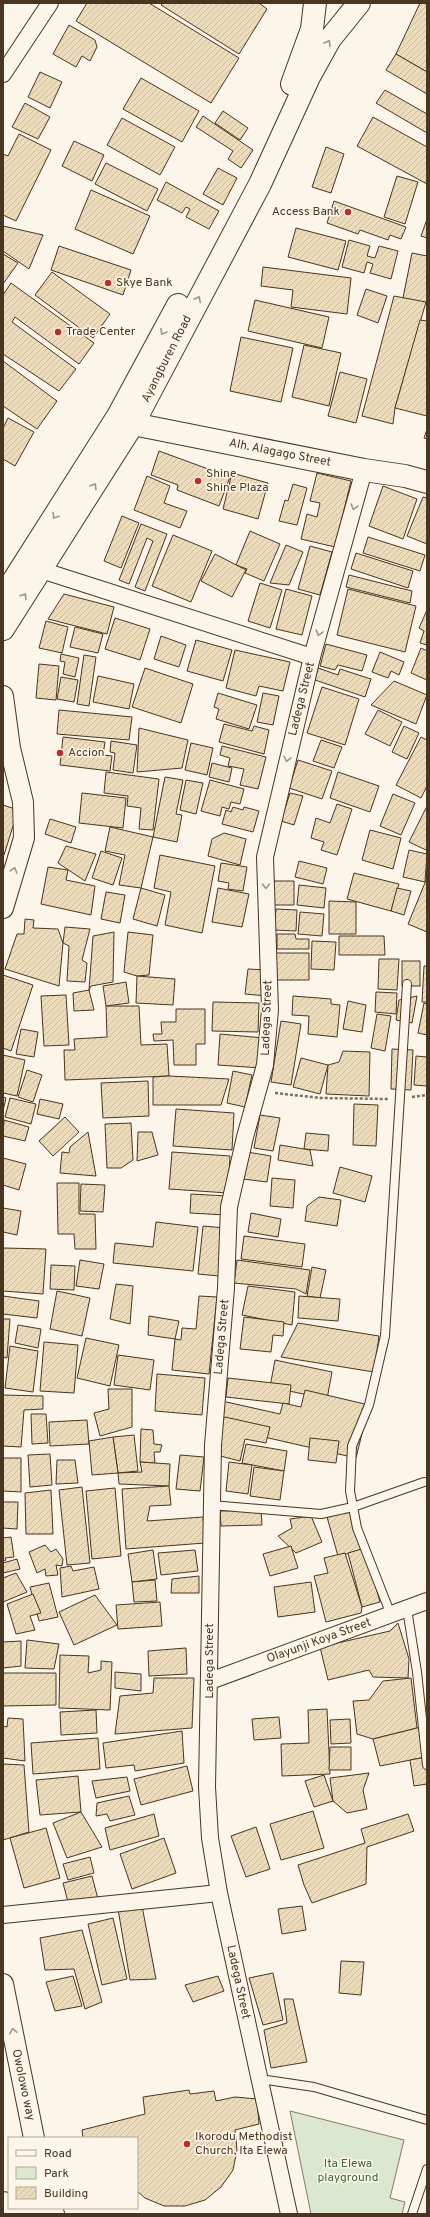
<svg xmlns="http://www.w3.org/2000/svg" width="430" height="2217" font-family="Overpass,sans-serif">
	<defs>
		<pattern id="building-hatch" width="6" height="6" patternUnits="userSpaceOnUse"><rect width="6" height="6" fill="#ecdcbc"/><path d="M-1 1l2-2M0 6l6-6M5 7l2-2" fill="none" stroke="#ccbda1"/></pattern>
	</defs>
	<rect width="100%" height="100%" fill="#fbf6e9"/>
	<path fill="#dce7d0" stroke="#887966" d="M290 2111 404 2140 390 2198 405 2202 402 2214H311Z"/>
	<g fill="url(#building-hatch)" stroke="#4a3520">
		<path d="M87 3H149L239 58 211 103 76 21Z"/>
		<path d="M163 3H259L267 9 239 54 161 5Z"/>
		<path d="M420 3 427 4V72L396 54Z"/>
		<path d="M69 25 95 40 97 47 90 61 82 56 76 67 53 54Z"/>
		<path d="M396 54 427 72V94L386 70Z"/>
		<path d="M40 72 62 82 50 108 28 97Z"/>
		<path d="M141 78 199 111 182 142 123 109Z"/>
		<path d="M385 90 427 114V133L376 103Z"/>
		<path d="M25 103 50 117 38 139 12 127Z"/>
		<path d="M223 111 248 128 240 140 215 123Z"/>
		<path d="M203 116 253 150 241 168 228 159 233 151 196 127Z"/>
		<path d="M373 117 427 147V184L357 146Z"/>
		<path d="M122 118 175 147 160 175 107 145Z"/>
		<path d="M19 134 51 150 16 221 3 215V154L8 156Z"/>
		<path d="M74 141 104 155 92 181 62 166Z"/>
		<path d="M326 147 344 154 331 193 312 187Z"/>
		<path d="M106 163 158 189 147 211 95 184Z"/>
		<path d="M218 168 237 178 223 205 203 194Z"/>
		<path d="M397 176 418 182 405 224 384 217Z"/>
		<path d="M166 182 219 211 209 229 186 217 190 209 186 207 182 213 157 200Z"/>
		<path d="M91 190 150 216 133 254 75 229Z"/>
		<path d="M334 201 406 227 401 239 390 235 388 240 360 230 358 234 327 223Z"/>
		<path d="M427 219V238L421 236Z"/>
		<path d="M3 226 43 235 29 269 3 251Z"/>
		<path d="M296 228 346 241 338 270 288 257Z"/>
		<path d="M349 240 370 246 367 256 375 258 379 246 398 251 391 279 370 273 373 264 367 262 364 273 342 267Z"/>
		<path d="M59 246 131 270 123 295 51 270Z"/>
		<path d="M412 253 427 256V303L403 298Z"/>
		<path d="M3 254 18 263 3 284Z"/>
		<path d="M263 267 351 278 347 314 291 307 293 290 261 286Z"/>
		<path d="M52 272 110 314 93 338 35 295Z"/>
		<path d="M11 283 94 343 79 364 15 317 12 322 76 369 59 391 3 354V295Z"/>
		<path d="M366 289 387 296 378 323 357 315Z"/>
		<path d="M394 296 426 302 395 408 393 424 362 416Z"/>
		<path d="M255 300 329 317 322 348 248 331Z"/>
		<path d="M420 320 427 321V416L395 408Z"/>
		<path d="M241 337 293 348 281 402 230 391Z"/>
		<path d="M304 345 341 353 329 406 292 397Z"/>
		<path d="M3 361 57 401 37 429 3 406Z"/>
		<path d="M340 372 367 379 356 423 328 416Z"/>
		<path d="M8 418 34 432 15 466 3 459V428Z"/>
		<path d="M427 429V439L424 438Z"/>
		<path d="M159 451 230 477 219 506 177 490 178 485 151 475Z"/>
		<path d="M232 473 268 483 258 519 223 509Z"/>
		<path d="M317 473 351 481 335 547 301 539 307 514 317 517 320 503 310 501Z"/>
		<path d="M147 476 170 486 164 503 187 511 180 528 134 510Z"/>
		<path d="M293 484 307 488 297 525 279 521 285 500 288 501Z"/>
		<path d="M383 486 417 499 403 539 369 526Z"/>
		<path d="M423 497 427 498V544L407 536Z"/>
		<path d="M122 516 139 523 121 568 104 561Z"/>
		<path d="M141 524 167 534 145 591 135 587 153 541 147 538 129 584 119 580Z"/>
		<path d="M250 531 280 544 264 581 245 573 247 569 236 565Z"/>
		<path d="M173 535 212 551 191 602 152 586Z"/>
		<path d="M368 537 425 555 420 571 363 553Z"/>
		<path d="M286 545 303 552 289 585 270 583Z"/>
		<path d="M310 546 332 552 320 595 298 589Z"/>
		<path d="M356 553 413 571 408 588 351 569Z"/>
		<path d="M215 554 246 570 232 597 201 581Z"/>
		<path d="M349 575 412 591 410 603 346 587Z"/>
		<path d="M260 583 282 590 270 628 248 621Z"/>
		<path d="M286 589 312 596 302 635 276 629Z"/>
		<path d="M348 589 416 606 405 652 337 635Z"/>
		<path d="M64 594 114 607 107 634 48 619Z"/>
		<path d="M427 610V645L420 643 424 631 419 628Z"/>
		<path d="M115 618 150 629 140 660 105 649Z"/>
		<path d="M46 621 68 627 62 653 39 648Z"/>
		<path d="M75 627 103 634 98 653 70 647Z"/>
		<path d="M161 636 186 645 179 667 154 659Z"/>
		<path d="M196 640 232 650 223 681 187 671Z"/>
		<path d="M326 644 367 655 362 671 338 665 335 670 320 666Z"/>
		<path d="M421 648 427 651V680L411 673Z"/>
		<path d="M235 650 290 662 283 691 259 686 256 696 226 688Z"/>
		<path d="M380 652 404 662 399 675 391 671 388 678 372 672Z"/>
		<path d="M61 654 79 658 75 677 63 674 65 662 60 661Z"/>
		<path d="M84 655 96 657 89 706 77 704Z"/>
		<path d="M39 664 59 666 56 700 36 698Z"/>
		<path d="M145 668 193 684 181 723 132 707Z"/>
		<path d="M318 668 338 675 340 669 371 679 365 697 315 680Z"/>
		<path d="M98 676 134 684 129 709 93 702Z"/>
		<path d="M61 677 78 680 74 702 57 699Z"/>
		<path d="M394 681 427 695 416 724 371 705Z"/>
		<path d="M322 687 359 699 345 745 307 733Z"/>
		<path d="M218 693 257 705 249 729 216 719 219 709 214 707Z"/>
		<path d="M263 693 279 696 273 725 257 722Z"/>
		<path d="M59 710 132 717 129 740 57 734Z"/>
		<path d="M378 710 402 722 390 746 365 734Z"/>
		<path d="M224 724 252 731 254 726 269 730 264 754 219 742Z"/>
		<path d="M404 726 419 733 407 759 392 752Z"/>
		<path d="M139 728 188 740 182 768 137 772Z"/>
		<path d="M63 737 105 742 103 755 112 756 110 771 60 765Z"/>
		<path d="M421 737 427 740V786L421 798 396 785Z"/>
		<path d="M321 740 342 747 334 768 313 761Z"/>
		<path d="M111 741 137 745 133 773 113 770 115 753 110 752Z"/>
		<path d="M191 743 213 748 207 775 185 770Z"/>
		<path d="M222 746 266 757 258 789 240 785 244 769 228 766 230 758 220 755Z"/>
		<path d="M298 760 332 771 322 799 289 788Z"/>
		<path d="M212 763 232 768 229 782 209 777Z"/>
		<path d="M106 772 159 779 153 830 139 829 141 808 127 806 128 796 104 793Z"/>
		<path d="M338 772 379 786 370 812 330 798Z"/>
		<path d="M165 777 183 780 176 814 182 815 177 842 153 837Z"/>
		<path d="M186 780 203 783 196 814 180 810Z"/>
		<path d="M210 780 244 789 240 804 231 802 229 809 222 807 220 816 201 811Z"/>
		<path d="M82 793 126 798 123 828 79 823Z"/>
		<path d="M290 793 303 796 294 825 281 821Z"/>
		<path d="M393 794 415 803 401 835 380 826Z"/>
		<path d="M337 804 352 809 337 855 321 850 324 842 311 838 316 818 330 823Z"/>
		<path d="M3 805 18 810 4 855H3Z"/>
		<path d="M427 806V849L426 850 409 842Z"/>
		<path d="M233 807 243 810 244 807 259 811 253 832 222 824 226 810 231 812Z"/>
		<path d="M50 819 76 827 71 843 45 834Z"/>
		<path d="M110 827 153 837 141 888 119 885 125 855 105 851Z"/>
		<path d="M370 830 401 838 393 869 362 860Z"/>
		<path d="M224 833 246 839 240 865 208 856 212 839Z"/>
		<path d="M66 846 96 854 85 881 58 863Z"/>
		<path d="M409 850 427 854 425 882 403 877Z"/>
		<path d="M101 851 122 858 113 885 92 878Z"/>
		<path d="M160 855 215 866 202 933 165 925 171 892 154 888Z"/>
		<path d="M299 861 327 868 323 884 295 877Z"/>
		<path d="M221 863 247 867 243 891 228 889 229 883 218 881Z"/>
		<path d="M48 867 68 870 66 880 95 886 91 915 41 904Z"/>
		<path d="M354 873 399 884 391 911 347 899Z"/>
		<path d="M427 878V932L408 924Z"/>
		<path d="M273 881H294V905H272Z"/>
		<path d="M299 885 326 888 324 908 297 905Z"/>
		<path d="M141 888 165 895 157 926 133 919Z"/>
		<path d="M218 888 249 894 242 927 212 922Z"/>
		<path d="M397 888 411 891 404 915 391 911Z"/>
		<path d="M106 892 125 895 120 923 101 919Z"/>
		<path d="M329 901 356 902V934H329Z"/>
		<path d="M276 909 297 910 296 931 274 930Z"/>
		<path d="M300 912 324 914 322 936 298 934Z"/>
		<path d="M25 919 34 920 33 928 58 929 63 943 59 986 5 969 17 934H24Z"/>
		<path d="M65 927 90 929 82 960 87 963 85 982 67 981 69 946 63 943Z"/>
		<path d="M114 932 113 982 91 986 89 990 93 936Z"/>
		<path d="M128 932 153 935 149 975 137 976 124 972Z"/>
		<path d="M277 934H295L296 939H309V949H277Z"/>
		<path d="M339 936H384L385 955H339Z"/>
		<path d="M312 941 336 942 334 970 311 969Z"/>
		<path d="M276 953H309V980H277Z"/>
		<path d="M379 959H399L397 990 378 989Z"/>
		<rect x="402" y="961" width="18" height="25"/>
		<path d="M424 966H427V1002H422Z"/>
		<path d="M248 969 267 970 266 996 245 994Z"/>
		<path d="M3 975 33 985 11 1051 3 1048Z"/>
		<path d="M137 976 175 979 173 1005 136 1003Z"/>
		<path d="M126 982 129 1003 106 1006 103 986Z"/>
		<path d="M89 990 94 1010 74 1011 73 993Z"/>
		<path d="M376 992 397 993 396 1014 375 1012Z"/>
		<path d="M66 995 69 1045 44 1046 41 996Z"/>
		<path d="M293 996 331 999V1004L340 1005 337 1037 308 1034 309 1016 292 1015Z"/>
		<path d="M417 996 412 1023 396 1020 399 1000Z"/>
		<path d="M348 1001 366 1005 362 1032 343 1029Z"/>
		<path d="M213 1002 259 1003 258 1032 212 1031Z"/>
		<path d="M424 1003 427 1004V1035L418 1033Z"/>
		<path d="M106 1006H139L141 1045 167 1044 169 1076 65 1080 64 1050H75L74 1039 107 1037Z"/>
		<path d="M176 1009H205V1044H196V1065H174L173 1040 154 1041 153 1034H162L161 1022H176Z"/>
		<path d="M377 1014 391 1016 385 1051 371 1048Z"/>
		<path d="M281 1021 301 1024 291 1085 271 1082Z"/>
		<path d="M21 1029 38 1032 34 1057 16 1054Z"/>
		<path d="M220 1034 264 1038 261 1068 218 1065Z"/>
		<path d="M392 1049 413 1050 411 1090 391 1089Z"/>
		<path d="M343 1051 370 1052 369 1096 326 1094 328 1065 339 1062Z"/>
		<path d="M3 1055 25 1060 17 1096 3 1093Z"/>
		<path d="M416 1056 427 1057V1086L414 1085Z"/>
		<path d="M301 1058 328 1065 320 1094 293 1087Z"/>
		<path d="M27 1070 42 1075 33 1102 18 1097Z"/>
		<path d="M233 1071 252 1075 245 1107 227 1103Z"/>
		<path d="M169 1076 229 1079 221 1105H153V1077Z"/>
		<path d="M148 1081 149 1116 103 1118 101 1083Z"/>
		<path d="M3 1097 6 1098 3 1111Z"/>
		<path d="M10 1098 36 1104 31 1124 5 1117Z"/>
		<path d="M40 1099 63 1104 59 1119 37 1114Z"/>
		<path d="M354 1104 378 1105 376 1146 353 1145Z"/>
		<path d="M176 1109 234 1113 232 1150 173 1146Z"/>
		<path d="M260 1115 280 1118 273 1151 254 1148Z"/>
		<path d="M65 1117 79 1132 53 1156 39 1141Z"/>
		<path d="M4 1120 29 1127 25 1141 3 1136Z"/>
		<path d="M131 1123 133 1160 121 1168H107L105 1124Z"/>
		<path d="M88 1132 96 1176 60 1173 62 1152 69 1153 70 1147Z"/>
		<path d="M138 1132H152L158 1155 137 1161Z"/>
		<path d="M306 1133 329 1135 328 1151 304 1149Z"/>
		<path d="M280 1145 310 1150 313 1166 278 1160Z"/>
		<path d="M172 1152 230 1156 228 1193 169 1189Z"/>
		<path d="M247 1152 271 1156 267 1182 243 1179Z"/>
		<path d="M3 1158 26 1164 19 1190 3 1185Z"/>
		<path d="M340 1167 372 1176 365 1202 333 1193Z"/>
		<path d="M272 1178 295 1180 293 1208 270 1206Z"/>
		<path d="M57 1183H79V1214H95L96 1249H75L74 1234H58Z"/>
		<path d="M81 1184 105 1185 103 1212 80 1211Z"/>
		<path d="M191 1194 227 1196 226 1215 190 1213Z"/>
		<path d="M319 1197 341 1200 337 1226 305 1221 307 1206Z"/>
		<path d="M3 1208 21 1211 17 1235 3 1232Z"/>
		<path d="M251 1213 281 1219 278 1237 248 1232Z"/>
		<path d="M156 1222 198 1227 193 1271 113 1263 115 1243 153 1247Z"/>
		<path d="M203 1226 225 1228 219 1276 198 1274Z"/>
		<path d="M244 1236 305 1244 302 1267 241 1259Z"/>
		<path d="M3 1248 46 1249 43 1294 3 1291Z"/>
		<path d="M80 1260 104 1264 99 1289 76 1286Z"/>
		<path d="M237 1260 310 1270 306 1294 296 1289 234 1283Z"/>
		<path d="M51 1265 75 1266 74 1290 50 1289Z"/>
		<path d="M312 1267 326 1270 320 1298 307 1296Z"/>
		<path d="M116 1284 133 1286 130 1324 110 1319Z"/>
		<path d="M248 1286 295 1292 292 1325 242 1315Z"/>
		<path d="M57 1291 90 1298 82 1336 50 1329Z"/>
		<path d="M3 1296 39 1301 37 1318 3 1314Z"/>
		<path d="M199 1296 217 1297 209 1374 172 1370 175 1339 181 1340 182 1328 196 1329Z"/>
		<path d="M299 1296 340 1299 338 1321 298 1318Z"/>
		<path d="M149 1316 179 1321 175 1339 148 1335Z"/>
		<path d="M244 1317 284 1322 283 1336 273 1335 271 1352 240 1349Z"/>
		<path d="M3 1319H10L7 1358 3 1357Z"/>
		<path d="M298 1323 379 1336 374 1372 281 1357Z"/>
		<path d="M18 1325 41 1329 38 1348 15 1343Z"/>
		<path d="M86 1338 119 1345 110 1386 77 1378Z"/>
		<path d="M44 1342 78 1345 74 1393 40 1391Z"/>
		<path d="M10 1346 38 1351 33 1392 5 1388Z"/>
		<path d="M118 1355 154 1360 150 1390 114 1385Z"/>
		<path d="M275 1360 332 1372 327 1399 270 1387Z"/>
		<path d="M157 1374 205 1378 202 1415 155 1411Z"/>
		<path d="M228 1378 291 1385 289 1404 226 1397Z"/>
		<path d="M108 1389H132V1427L100 1436 94 1413 109 1409Z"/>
		<path d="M305 1390 369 1405 356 1458 216 1426 222 1401 280 1414 283 1403 301 1407Z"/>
		<path d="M3 1395 43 1396V1409L24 1410 21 1447 3 1446Z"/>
		<path d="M31 1414H46L48 1443 32 1444Z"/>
		<path d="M225 1417 270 1427 266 1443 245 1439 240 1461 216 1455V1426Z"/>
		<path d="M87 1420 89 1444 50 1446 49 1422Z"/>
		<path d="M141 1429 153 1430 154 1444 162 1445 160 1452H154L155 1463 140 1462Z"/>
		<path d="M134 1435 138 1471 118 1473 113 1437Z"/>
		<path d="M113 1437 118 1473 92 1475 89 1441Z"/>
		<path d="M310 1438 339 1441 336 1463 308 1460Z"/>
		<path d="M246 1444 287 1451 284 1471 242 1463Z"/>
		<path d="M50 1454 52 1485 30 1487 28 1455Z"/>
		<path d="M180 1455 204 1457 200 1491 176 1489Z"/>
		<path d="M3 1458H21V1492L3 1491Z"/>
		<path d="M57 1460H75L78 1483 56 1484Z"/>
		<path d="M140 1462 170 1464 169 1486 119 1484 118 1473 142 1472Z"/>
		<path d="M229 1462 252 1465 248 1494 226 1491Z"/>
		<path d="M254 1467 284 1471 280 1500 250 1496Z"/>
		<path d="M169 1486 171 1505 150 1506 147 1521 203 1517 205 1543 126 1549 122 1489Z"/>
		<path d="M82 1487 90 1563 67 1565 59 1490Z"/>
		<path d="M115 1488 121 1556 92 1559 86 1491Z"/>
		<path d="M51 1490 53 1534H26L25 1493Z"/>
		<path d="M3 1502H18L17 1529 3 1528Z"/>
		<path d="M261 1510 262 1525 221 1526 220 1511Z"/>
		<path d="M350 1511 361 1550 338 1556 327 1517Z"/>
		<path d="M311 1516 322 1542 296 1553 278 1536 292 1528 290 1519Z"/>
		<path d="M11 1537 14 1557 5 1558 6 1560 3 1561V1538Z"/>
		<path d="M45 1545 51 1552 56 1549 63 1559 62 1566 56 1565 58 1575 46 1576 45 1569 37 1573 29 1552Z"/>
		<path d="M291 1546 298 1568 270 1576 263 1554Z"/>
		<path d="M365 1548 380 1602 362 1607 348 1553Z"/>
		<path d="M153 1550 157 1579 132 1582 128 1554Z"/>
		<path d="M195 1550 198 1571 161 1575 158 1553Z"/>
		<path d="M345 1553 362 1607 361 1613 326 1622 314 1576 328 1573 324 1558Z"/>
		<path d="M17 1559 20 1569 3 1573V1563Z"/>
		<path d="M71 1566 73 1571 94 1567 99 1589 62 1597 60 1568Z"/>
		<path d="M16 1573 27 1592 3 1602V1578Z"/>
		<path d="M199 1576V1593H171L172 1579Z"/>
		<path d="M155 1580 157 1601 134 1602 132 1582Z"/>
		<path d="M311 1582 315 1612 278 1617 274 1587Z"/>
		<path d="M49 1583 58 1617 39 1621 30 1587Z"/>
		<path d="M33 1594 41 1613 30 1616 35 1630 16 1634 7 1604Z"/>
		<path d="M95 1595 117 1625 74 1645 59 1612Z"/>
		<path d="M160 1602 162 1626 118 1629 116 1605Z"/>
		<path d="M398 1623 409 1659 408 1678 373 1677 369 1670 328 1680 320 1647 390 1631Z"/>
		<path d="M27 1640 59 1644 54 1669 25 1668Z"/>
		<path d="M21 1641V1666L3 1668V1642Z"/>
		<path d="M186 1648 187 1674 149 1676 148 1651Z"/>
		<path d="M60 1655 89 1656 88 1673 101 1670V1661L112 1662 110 1710 59 1708Z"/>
		<path d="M115 1672 141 1674V1691L115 1688Z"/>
		<path d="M3 1673H56V1705L3 1706Z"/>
		<path d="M154 1678H194L192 1728 115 1734 120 1696 153 1693Z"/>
		<path d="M411 1678 417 1728 373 1739 357 1734 353 1701 369 1700 383 1681Z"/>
		<path d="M327 1709 330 1774 282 1776 281 1744 309 1743 308 1710Z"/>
		<path d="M96 1710 97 1733 61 1735 60 1712Z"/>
		<path d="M279 1717 281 1738 254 1740 252 1719Z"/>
		<path d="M8 1718 23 1719 25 1761 3 1758V1726L7 1727Z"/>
		<path d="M350 1719 351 1743 331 1744 330 1720Z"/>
		<path d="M421 1727 426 1757 380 1766 373 1739Z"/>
		<path d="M182 1731 184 1763 135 1771 134 1765 106 1768 103 1743Z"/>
		<path d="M98 1738 100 1769 33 1774 31 1743Z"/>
		<path d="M330 1747H351V1770H329Z"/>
		<path d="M426 1757 427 1784 414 1786 410 1760Z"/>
		<path d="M3 1764 24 1765 29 1832 3 1840Z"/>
		<path d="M187 1766 193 1791 141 1805 134 1779Z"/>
		<path d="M369 1773 363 1790 367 1809 347 1813 333 1801 330 1778Z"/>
		<path d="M324 1775 333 1801 314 1807 305 1781Z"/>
		<path d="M78 1776 81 1812 40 1815 36 1780Z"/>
		<path d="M127 1777 130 1791 96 1798 92 1781Z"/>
		<path d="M129 1796 135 1815 110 1821 107 1814 96 1816 97 1803Z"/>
		<path d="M313 1811 324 1848 281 1860 270 1824Z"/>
		<path d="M81 1812 102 1847 67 1858 53 1823Z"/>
		<path d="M154 1814 159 1836 110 1850 105 1828Z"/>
		<path d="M408 1814 414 1831 367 1847 366 1884 312 1903 304 1885 298 1865 365 1843 361 1829Z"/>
		<path d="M256 1827 270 1869 246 1877 231 1836Z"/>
		<path d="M46 1828 60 1878 24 1888 10 1838Z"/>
		<path d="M164 1838 176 1873 132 1889 120 1854Z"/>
		<path d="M90 1857 94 1873 68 1880 63 1864Z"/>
		<path d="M92 1876 98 1899 69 1906 63 1883Z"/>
		<path d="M142 1906 156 1979 130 1980 118 1909Z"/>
		<path d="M302 1906 306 1930 282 1934 278 1909Z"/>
		<path d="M113 1918 127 1979 102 1985 88 1924Z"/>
		<path d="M82 1930 102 2002 85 2009 74 1969 45 1970 40 1938Z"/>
		<path d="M341 1961 364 1962 361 1995 339 1993Z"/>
		<path d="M273 1973 283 2020 263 2025 249 1978Z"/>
		<path d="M73 1976 82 2006 55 2011 46 1982Z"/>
		<path d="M218 1976 224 1991 193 2002 185 1985Z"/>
		<path d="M284 1999H293L307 2062 271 2068 264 2030 287 2023Z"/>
		<path d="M189 2090 190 2094 214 2091 216 2101 235 2097 257 2099 259 2124 235 2130 237 2150 233 2170 221 2187 205 2200 185 2206H164L145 2198 137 2191V2138H83L82 2130 145 2114 143 2097Z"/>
	</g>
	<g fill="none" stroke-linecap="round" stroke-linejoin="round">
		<defs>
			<g id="service">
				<path d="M211 1505 321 1514 353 1507 424 1482"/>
				<path d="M407 1609 417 1672 427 1765"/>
				<path d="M391 1615 357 1528 350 1491 352 1446 369 1405 385 1336 407 984"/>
				<path d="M260 2079 314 2087 427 2120"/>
				<path d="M412 2214 427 2169"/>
			</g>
			<g id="minor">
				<path d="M3 74 50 3"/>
				<path d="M41 570 312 657"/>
				<path d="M210 1681 427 1601"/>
				<path d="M3 1915 219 1893"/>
				<path d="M289 2214 219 1893 210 1838 207 1787 213 1445 226 1288 229 1207 245 1137 265 1065 270 1010 265 857 312 657 364 470"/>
			</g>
			<g id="tertiary">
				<path d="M3 696 10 748 23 802 24 838 3 908"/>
				<path d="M3 1984 34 2138"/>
				<path d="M52 2208 54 2214"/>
			</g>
			<g id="secondary">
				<path d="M133 424 364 470 405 476 427 482"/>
				<path d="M3 2203 9 2205"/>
				<path d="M20 2208 40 2214"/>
			</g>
			<g id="primary">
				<path d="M292 84 312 29 315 3"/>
				<path d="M3 597 118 416 178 305"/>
				<path d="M3 629 133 424 260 184 309 77 330 39 359 3"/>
			</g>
		</defs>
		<use href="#service" stroke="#4a3520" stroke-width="10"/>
		<use href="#minor" stroke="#4a3520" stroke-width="18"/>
		<use href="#tertiary" stroke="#4a3520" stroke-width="22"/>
		<use href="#secondary" stroke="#4a3520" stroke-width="24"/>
		<use href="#primary" stroke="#4a3520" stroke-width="24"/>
		<g stroke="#7f6f5c" stroke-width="2.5" stroke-dasharray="3 2" stroke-linecap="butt">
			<path d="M275 1093 321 1098 388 1099"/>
			<path d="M412 1097 427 1095"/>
		</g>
		<use href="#service" stroke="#fbf6e9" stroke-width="8"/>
		<use href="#minor" stroke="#fbf6e9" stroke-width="16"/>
		<use href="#tertiary" stroke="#fbf6e9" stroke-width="20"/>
		<use href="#secondary" stroke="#fbf6e9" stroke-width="22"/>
		<use href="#primary" stroke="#fbf6e9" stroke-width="22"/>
	</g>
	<defs><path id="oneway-chevron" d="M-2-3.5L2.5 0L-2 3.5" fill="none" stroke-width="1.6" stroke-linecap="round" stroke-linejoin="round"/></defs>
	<g stroke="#a29684">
		<use href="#oneway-chevron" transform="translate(328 43) rotate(-59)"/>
		<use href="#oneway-chevron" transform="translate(198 299) rotate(-63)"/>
		<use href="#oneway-chevron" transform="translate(163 332) rotate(118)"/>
		<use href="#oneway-chevron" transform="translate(94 486) rotate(-58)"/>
		<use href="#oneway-chevron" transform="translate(354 507) rotate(106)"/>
		<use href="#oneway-chevron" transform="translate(55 516) rotate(122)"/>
		<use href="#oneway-chevron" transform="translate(24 596) rotate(-57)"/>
		<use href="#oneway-chevron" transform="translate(319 633) rotate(106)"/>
		<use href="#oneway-chevron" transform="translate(287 759) rotate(103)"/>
		<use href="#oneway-chevron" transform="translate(14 870) rotate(-73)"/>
		<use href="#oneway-chevron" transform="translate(266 886) rotate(88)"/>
		<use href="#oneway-chevron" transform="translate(13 2031) rotate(-102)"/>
	</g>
	<g fill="#c62828" stroke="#fbf6e9" stroke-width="1.5">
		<circle cx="348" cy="212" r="4"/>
		<circle cx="108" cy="283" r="4"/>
		<circle cx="58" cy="332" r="4"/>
		<circle cx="198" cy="481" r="4"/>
		<circle cx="60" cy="753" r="4"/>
		<circle cx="187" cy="2144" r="4"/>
	</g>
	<g text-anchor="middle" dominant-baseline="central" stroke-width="3" stroke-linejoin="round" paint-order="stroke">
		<g font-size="12" fill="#4a3520" stroke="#fbf6e9" text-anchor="start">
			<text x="340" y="212" text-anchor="end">Access Bank</text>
			<text x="116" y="283">Skye Bank</text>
			<text x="66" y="332">Trade Center</text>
			<text x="206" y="474">Shine<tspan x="206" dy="14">Shine Plaza</tspan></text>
			<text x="68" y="753">Accion</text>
			<text x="195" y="2137">Ikorodu Methodist<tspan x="195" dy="14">Church, Ita Elewa</tspan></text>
		</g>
		<g font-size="12" fill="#4a3520" stroke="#fbf6e9">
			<text transform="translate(167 359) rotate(-63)">Ayangburen Road</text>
			<text transform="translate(280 453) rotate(11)">Alh. Alagago Street</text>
			<text transform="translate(302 699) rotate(-76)">Ladega Street</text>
			<text transform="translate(267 1018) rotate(-88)">Ladega Street</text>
			<text transform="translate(222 1337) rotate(-85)">Ladega Street</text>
			<text transform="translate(319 1641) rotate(-20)">Olayunji Koya Street</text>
			<text transform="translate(210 1661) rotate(-90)">Ladega Street</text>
			<text transform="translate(238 1982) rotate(78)">Ladega Street</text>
			<text transform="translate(23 2085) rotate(78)">Owolowo way</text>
		</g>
		<g font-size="12" fill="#436837" stroke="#fbf6e9">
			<text x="348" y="2164">Ita Elewa<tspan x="348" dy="14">playground</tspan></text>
		</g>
	</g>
	<rect width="430" height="2217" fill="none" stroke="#4a3520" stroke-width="8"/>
	<rect x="8" y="2137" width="130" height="72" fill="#fbf6e9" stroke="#b4a999"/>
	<rect x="16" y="2150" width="20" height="6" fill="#fbf6e9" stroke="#b4a999"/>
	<text x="44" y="2157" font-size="12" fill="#4a3520">Road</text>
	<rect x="16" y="2167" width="20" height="12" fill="#dce7d0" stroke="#b4a999"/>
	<text x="44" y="2177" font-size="12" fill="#4a3520">Park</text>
	<rect x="16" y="2187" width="20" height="12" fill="url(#building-hatch)" stroke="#b4a999"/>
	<text x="44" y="2197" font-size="12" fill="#4a3520">Building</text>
</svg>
